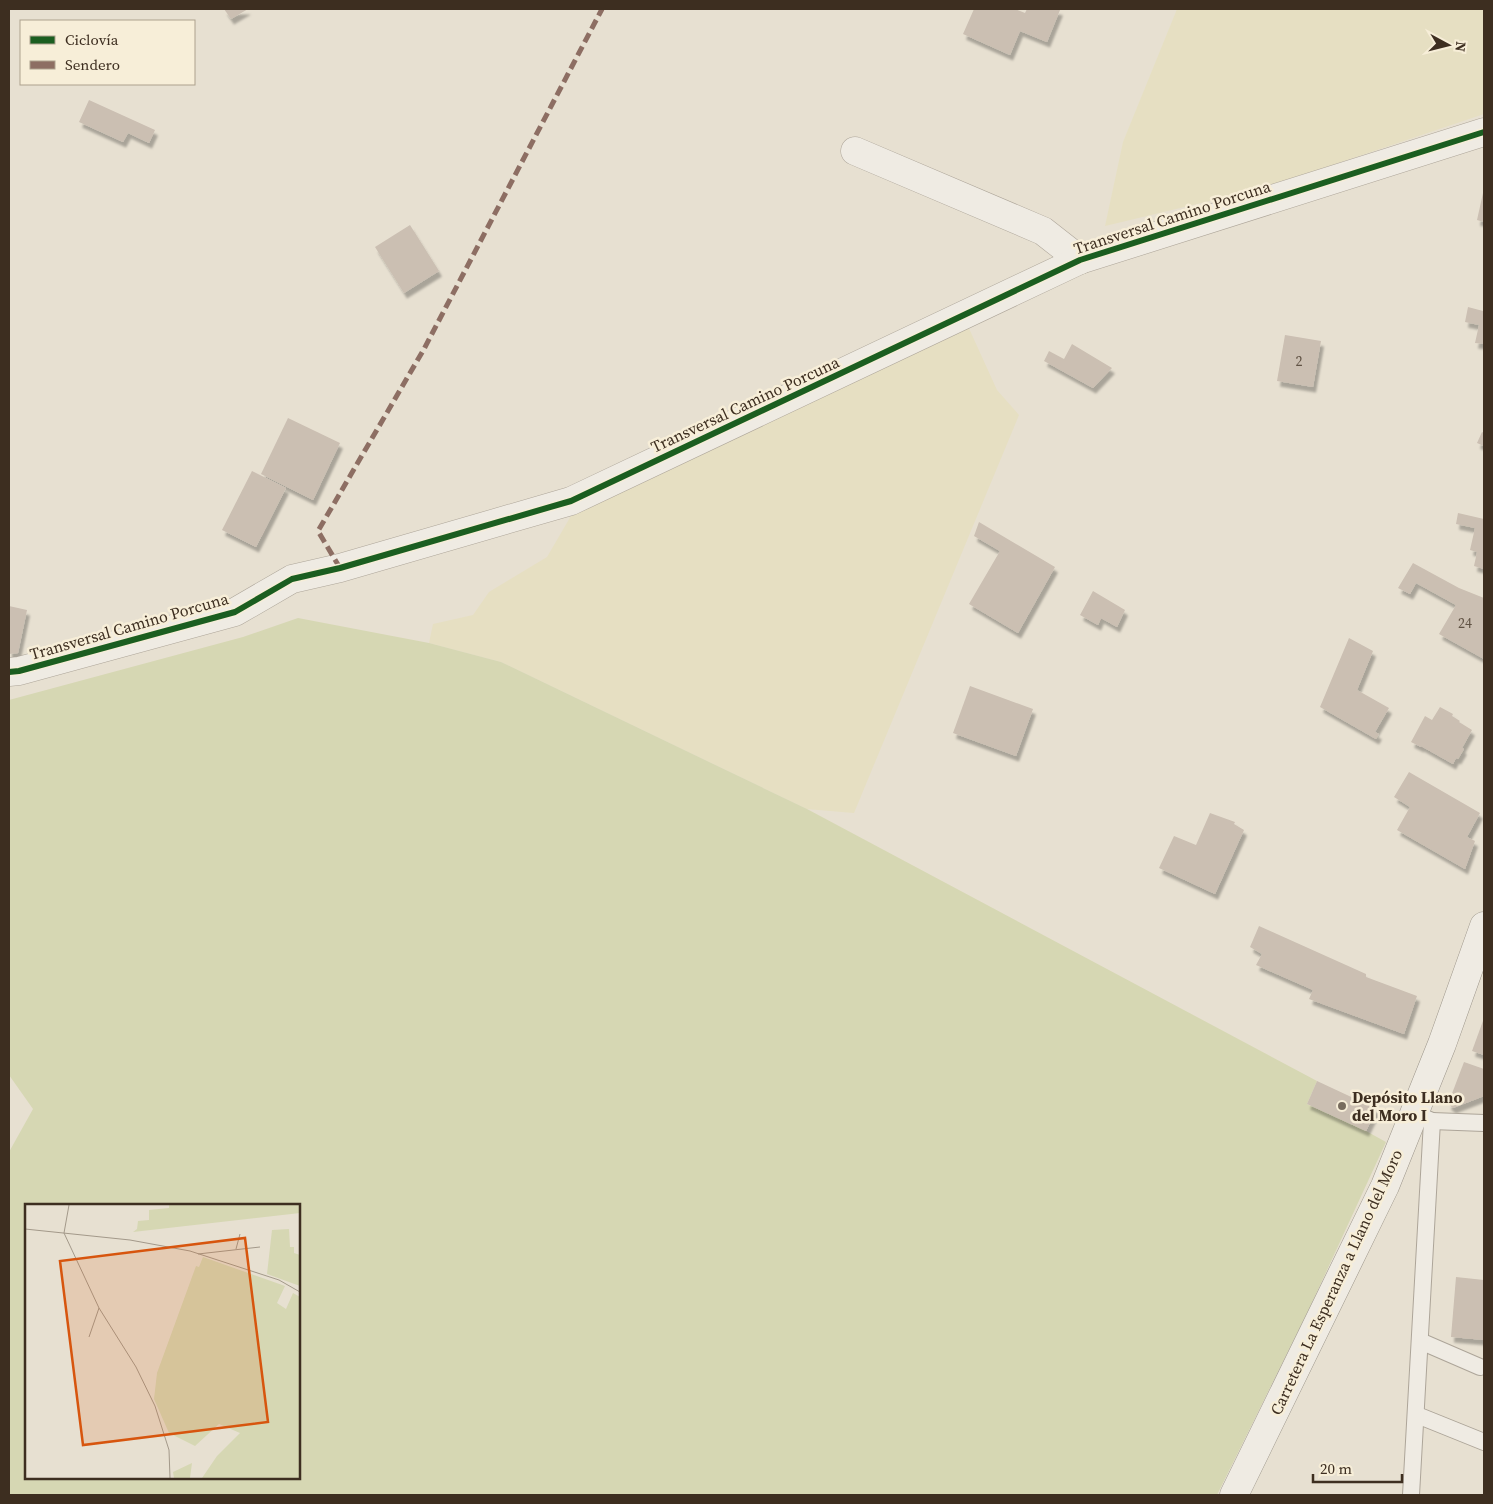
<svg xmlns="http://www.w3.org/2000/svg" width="1493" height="1504" font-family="'Source Serif 4',serif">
	<defs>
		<filter id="shadow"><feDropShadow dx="3" dy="5.5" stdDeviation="1" flood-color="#0004"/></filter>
	</defs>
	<rect width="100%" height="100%" fill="#e7e0d1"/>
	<g fill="#e6dfc2">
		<path d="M1177 9H1484V114L1264 188 1105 226 1123 142Z"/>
		<path d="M967 324 997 390 1019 415 854 813 807 809 501 662 429 643 433 624 473 615 489 592 547 557 575 509Z"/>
	</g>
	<path fill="#d6d7b3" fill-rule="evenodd" d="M298 618 429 643 501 662 807 809 1317 1081 1307 1104 1366 1131 1386 1142 1310 1307 1217 1495H9V1152L33 1109 9 1075V700L243 637ZM26 1205H299V1478H26Z"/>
	<g fill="#cbbfb2" filter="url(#shadow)">
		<path d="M224 9H248L231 19Z"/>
		<path d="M974 9H1015L1025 13 1027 9H1056L1060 10 1047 42 1020 31 1010 55 963 34Z"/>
		<path d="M89 100 155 130 149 143 128 133 123 142 79 122Z"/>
		<path d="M1483 193H1484V222L1477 220Z"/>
		<path d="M410 225 439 271 404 293 375 247Z"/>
		<path d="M1468 307 1483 311 1484 307V344L1475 343 1479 325 1465 322Z"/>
		<path d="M1285 335 1321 341 1313 387 1277 381Z"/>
		<path d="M1072 344 1112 368 1093 388 1044 361 1049 351 1064 359Z"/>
		<path d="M288 418 340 443 313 500 261 474Z"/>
		<path d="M1482 432 1484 433V446L1477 443Z"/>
		<path d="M252 471 286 488 256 547 222 530Z"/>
		<path d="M1458 513 1484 519V569L1474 566 1477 552 1470 550 1475 528 1456 524Z"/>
		<path d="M979 522 1055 567 1018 633 969 604 1000 551 974 536Z"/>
		<path d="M1413 563 1459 588 1484 598V659L1439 634 1456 605 1416 583 1410 594 1398 588Z"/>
		<path d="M1093 591 1125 610 1117 627 1101 618 1098 625 1080 615Z"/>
		<path d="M9 606 27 610 18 653 9 654Z"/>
		<path d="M1349 638 1373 651 1357 690 1389 708 1375 732 1379 734 1376 739 1320 707Z"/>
		<path d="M970 686 1033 709 1016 756 953 733Z"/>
		<path d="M1440 707 1453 714 1452 716 1460 721 1459 722 1472 730 1462 748 1464 749 1458 759 1456 758 1453 764 1421 746V747L1411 742 1425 716 1432 720Z"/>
		<path d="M1409 772 1480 813 1467 837 1475 841 1465 869 1397 830 1410 807 1394 797Z"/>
		<path d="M1210 813 1235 822 1234 824 1244 830 1215 894 1159 868 1174 836 1196 845Z"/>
		<path d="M1259 926 1366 974V977L1417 996 1404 1034 1309 999 1313 990 1256 965 1262 954 1250 947Z"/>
		<path d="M1484 1018V1055L1472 1051Z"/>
		<path d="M1464 1062 1484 1069V1096L1453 1108 1448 1104Z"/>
		<path d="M1317 1081 1377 1109 1366 1131 1307 1104Z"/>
		<path d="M1456 1277 1484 1280V1340L1451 1337Z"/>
	</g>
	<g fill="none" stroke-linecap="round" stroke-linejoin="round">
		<defs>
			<g id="lane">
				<path d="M1432 1121 1484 1123"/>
				<path d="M1420 1341 1480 1367"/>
				<path d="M1417 1415 1484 1442"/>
				<path d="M1411 1495 1432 1121 1414 1113"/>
			</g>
			<g id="street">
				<path d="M855 151 1043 231 1080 260"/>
				<path d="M9 672 19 671 235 612 292 579 340 568 571 501 1080 260 1484 132"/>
			</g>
			<path id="secondary" d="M1234 1495 1385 1186 1442 1044 1484 926"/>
		</defs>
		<use href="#lane" stroke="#ada599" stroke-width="18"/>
		<use href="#street" stroke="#ada599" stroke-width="29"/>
		<use href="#secondary" stroke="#9c958a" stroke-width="29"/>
		<use href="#lane" stroke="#efebe3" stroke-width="16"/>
		<use href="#street" stroke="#efebe3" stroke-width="28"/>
		<use href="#secondary" stroke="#efebe3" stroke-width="28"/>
		<path stroke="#8d6e63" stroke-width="5" stroke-dasharray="10 5" stroke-linecap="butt" d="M340 568 318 531 424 349 602 9"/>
		<defs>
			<path id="cycleway" d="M9 672 19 671 235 612 292 579 340 568 571 501 1080 260 1484 132"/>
		</defs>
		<use href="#cycleway" stroke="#f7eed8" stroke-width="9"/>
		<use href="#cycleway" stroke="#1b5e20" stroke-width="6"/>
	</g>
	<circle fill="#786c5e" stroke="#f7eed8" stroke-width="2" cx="1342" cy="1106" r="5"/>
	<g text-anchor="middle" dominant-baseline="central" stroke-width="5" stroke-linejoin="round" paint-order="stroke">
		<g font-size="14" fill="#605244">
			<text x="1299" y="361">2</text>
			<text x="1465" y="623">24</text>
		</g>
		<g font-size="16" fill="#3d2e20" stroke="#f7eed8">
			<text transform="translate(1172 217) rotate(-18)">Transversal Camino Porcuna</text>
			<text transform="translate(745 404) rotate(-25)">Transversal Camino Porcuna</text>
			<text transform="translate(129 626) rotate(-16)">Transversal Camino Porcuna</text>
			<text transform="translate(1336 1282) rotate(-65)">Carretera La Esperanza a Llano del Moro</text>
		</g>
		<g font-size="16" font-weight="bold" fill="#3d2e20" stroke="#f7eed8" text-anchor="start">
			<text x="1352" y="1097">Depósito Llano<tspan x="1352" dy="18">del Moro I</tspan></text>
		</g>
	</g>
	<g transform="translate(25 1204)">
		<rect width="275" height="275" fill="#e7e0d1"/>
		<path d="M144 1H275V9L108 28 112 25 113 17 124 16V6L144 4ZM264 25 265 43H269V49L275 51V82L242 70 247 26ZM178 53 260 82 252 99 261 105 268 89 275 93V274H177L192 252 215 229 194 220 170 242 144 229 129 195 132 169 171 62 174 63ZM167 259 165 274H149L148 268Z" fill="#d6d7b3"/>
		<path fill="none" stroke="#a3998a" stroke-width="1" d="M44 1 39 29 74 104 111 163 130 202 144 246 145 274M0 25 105 36 165 47 254 76 275 88M211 45 215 30M173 50 235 43M64 133 74 104"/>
		<path fill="#d7550e" fill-opacity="0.15" stroke="#d7550e" stroke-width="2.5" d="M220 34 243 218 58 241 35 57Z"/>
		<rect width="275" height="275" fill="none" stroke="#3d2e20" stroke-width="2.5"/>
	</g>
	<rect width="1493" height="1504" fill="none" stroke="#3d2e20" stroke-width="20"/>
	<rect x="20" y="20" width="175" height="65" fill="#f7eed8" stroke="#ada18e"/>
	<rect x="30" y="36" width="25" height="8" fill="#1b5e20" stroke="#ada18e"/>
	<text x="65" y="45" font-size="15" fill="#3d2e20">Ciclovía</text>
	<rect x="30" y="61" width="25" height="8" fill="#8d6e63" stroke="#ada18e"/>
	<text x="65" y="70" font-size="15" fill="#3d2e20">Sendero</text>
	<g transform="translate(1448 45) rotate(97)" stroke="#f7eed8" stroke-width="4" paint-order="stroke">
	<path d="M0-4L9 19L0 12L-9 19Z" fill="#3d2e20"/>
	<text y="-8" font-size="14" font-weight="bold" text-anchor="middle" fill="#3d2e20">N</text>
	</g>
	<path d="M1313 1474v8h89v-8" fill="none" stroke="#3d2e20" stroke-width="2.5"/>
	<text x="1320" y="1474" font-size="15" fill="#3d2e20" stroke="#f7eed8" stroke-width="4" paint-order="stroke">20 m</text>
</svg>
